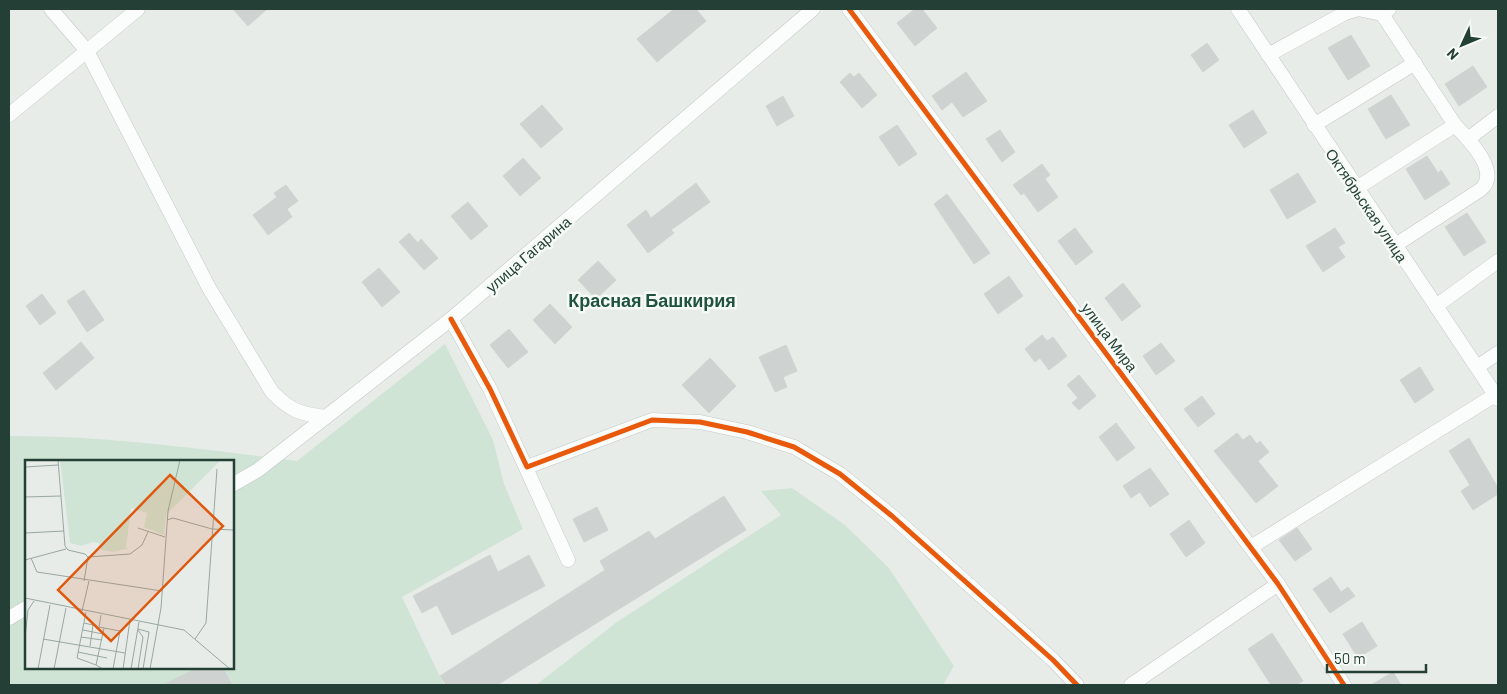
<svg xmlns="http://www.w3.org/2000/svg" width="1507" height="694" font-family="Barlow,sans-serif">
	<rect width="100%" height="100%" fill="#e7ece9"/>
	<g fill="#d0e4d5" fill-rule="evenodd">
		<path d="M445 344 493 440 504 484 523 529 402 597 444 685H9V436C105 435 201 449 297 461ZM26 462H232V668H26Z"/>
		<path d="M792 488 845 525 889 568 954 666 943 685H536L617 622 781 515 761 491Z"/>
	</g>
	<g fill="#ced3d1" stroke="#d0d5d2">
		<path d="M233 9H267L248 26Z"/>
		<path d="M674 9H696L706 21 657 62 637 39Z"/>
		<path d="M915 9H922L937 28 915 46 897 23Z"/>
		<path d="M1351 35 1370 66 1348 80 1328 48Z"/>
		<path d="M1207 43 1219 60 1203 72 1191 55Z"/>
		<path d="M1473 66 1487 87 1459 106 1445 84Z"/>
		<path d="M966 72 987 101 963 117 952 102 942 110 932 96Z"/>
		<path d="M850 73 854 77 859 73 877 95 862 108 840 82Z"/>
		<path d="M1391 95 1410 125 1386 139 1368 109Z"/>
		<path d="M783 96 794 116 777 126 766 106Z"/>
		<path d="M542 105 563 129 541 148 520 124Z"/>
		<path d="M1253 110 1267 133 1244 148 1229 125Z"/>
		<path d="M897 125 917 154 899 166 879 137Z"/>
		<path d="M1000 130 1015 152 1002 162 986 139Z"/>
		<path d="M1427 156 1438 173 1441 170 1450 184 1425 200 1406 169Z"/>
		<path d="M523 158 541 178 520 196 503 176Z"/>
		<path d="M1042 164 1050 175 1045 179 1058 197 1038 212 1024 193 1021 195 1013 185Z"/>
		<path d="M1298 173 1316 202 1287 219 1270 190Z"/>
		<path d="M696 183 710 202 671 230 674 233 648 253 627 225 646 210 651 218Z"/>
		<path d="M286 185 298 201 287 209 292 217 268 235 253 215 277 197 274 193Z"/>
		<path d="M947 194 990 253 974 264 934 204Z"/>
		<path d="M468 202 488 226 471 240 451 216Z"/>
		<path d="M1467 213 1486 242 1464 256 1445 227Z"/>
		<path d="M1075 228 1093 252 1076 265 1058 241Z"/>
		<path d="M1335 228 1345 243 1338 247 1345 257 1323 272 1306 246Z"/>
		<path d="M409 233 418 243 421 239 438 258 424 270 399 242Z"/>
		<path d="M598 261 616 280 596 299 578 280Z"/>
		<path d="M379 268 400 292 382 307 362 282Z"/>
		<path d="M1009 276 1023 296 998 314 984 294Z"/>
		<path d="M1123 283 1141 306 1122 321 1105 298Z"/>
		<path d="M84 290 104 320 87 332 67 301Z"/>
		<path d="M42 294 56 313 40 325 26 306Z"/>
		<path d="M550 304 572 327 555 344 533 320Z"/>
		<path d="M509 329 528 352 508 368 490 345Z"/>
		<path d="M1042 335 1047 341 1053 337 1067 356 1049 370 1040 358 1035 362 1025 349Z"/>
		<path d="M81 342 94 358 56 390 43 373Z"/>
		<path d="M1161 343 1175 361 1156 375 1143 356Z"/>
		<path d="M786 345 797 371 783 377 787 387 775 392 759 357Z"/>
		<path d="M710 358 736 386 709 413 682 385Z"/>
		<path d="M1420 367 1434 390 1415 403 1400 380Z"/>
		<path d="M1079 375 1096 396 1079 410 1072 403 1078 398 1067 385Z"/>
		<path d="M1202 396 1215 414 1198 427 1184 409Z"/>
		<path d="M1116 423 1135 448 1117 461 1099 437Z"/>
		<path d="M1237 433 1243 440 1250 435 1257 444 1260 441 1269 452 1258 461 1278 486 1256 503 1214 451Z"/>
		<path d="M1469 438 1498 488V494L1473 510 1461 491 1470 485 1449 451Z"/>
		<path d="M1150 468 1169 494 1150 507 1140 492 1131 498 1123 486Z"/>
		<path d="M724 496 746 530 497 685H446L440 676 605 570 600 561 649 531 655 539Z"/>
		<path d="M597 507 608 530 584 542 573 519Z"/>
		<path d="M1189 520 1205 543 1186 557 1170 534Z"/>
		<path d="M1297 528 1312 549 1295 561 1279 540Z"/>
		<path d="M490 555 498 572 529 555 545 586 452 635 437 605 422 613 413 596Z"/>
		<path d="M1331 577 1341 592 1348 587 1355 596 1330 613 1313 589Z"/>
		<path d="M1362 622 1377 646 1358 658 1343 634Z"/>
		<path d="M1272 633 1303 681 1296 685H1271L1248 649Z"/>
		<path d="M197 668H223L232 685H163Z"/>
		<path d="M1393 672 1401 685H1371Z"/>
	</g>
	<g fill="none" stroke-linecap="round" stroke-linejoin="round">
		<defs>
			<g id="minor">
				<path d="M51 9 87 51 209 288 272 392C291 411 300 414 326 417"/>
				<path d="M849 9 1278 584 1344 685"/>
				<path d="M1238 9 1498 399"/>
				<path d="M1389 9 1382 14 1455 125C1469 140 1502 173 1480 190L1394 246"/>
				<path d="M1268 55 1345 13 1358 9 1382 14"/>
				<path d="M9 115 138 9"/>
				<path d="M1314 125 1415 63"/>
				<path d="M1468 139 1498 116"/>
				<path d="M1357 188 1455 125"/>
				<path d="M1436 306 1498 261"/>
				<path d="M451 319 490 389 568 560"/>
				<path d="M1477 367 1498 353"/>
				<path d="M527 467 652 420 700 422 747 432 794 447 840 474 892 516 1053 660 1077 685"/>
				<path d="M232 485 258 470 451 319 813 9"/>
				<path d="M1251 547 1495 395"/>
				<path d="M9 618 26 608"/>
				<path d="M1131 685 1278 584"/>
			</g>
		</defs>
		<use href="#minor" stroke="#c4c9c6" stroke-width="15"/>
		<use href="#minor" stroke="#fbfcfc" stroke-width="14"/>
		<defs>
			<g id="cycleway">
				<path d="M849 9 1278 584 1344 685"/>
				<path d="M451 319 490 389 527 467 652 420 700 422 747 432 794 447 840 474 892 516 1053 660 1077 685"/>
			</g>
		</defs>
		<use href="#cycleway" stroke="#f6faf7" stroke-width="8"/>
		<use href="#cycleway" stroke="#e8590c" stroke-width="5"/>
	</g>
	<g text-anchor="middle" dominant-baseline="central" stroke-width="5" stroke-linejoin="round" paint-order="stroke">
		<g font-size="15" fill="#244036" stroke="#f6faf7">
			<text transform="translate(1367 205) rotate(56)">Октябрьская улица</text>
			<text transform="translate(528 254) rotate(-41)">улица Гагарина</text>
			<text transform="translate(1110 337) rotate(53)">улица Мира</text>
		</g>
		<g font-size="18" font-weight="bold" fill="#205241" stroke="#f6faf7">
			<text x="652" y="300">Красная Башкирия</text>
		</g>
	</g>
	<g transform="translate(25 460)">
		<rect width="209" height="209" fill="#e7ece9"/>
		<path d="M35 0H196L141 55 139 75 119 67 122 53 106 48 101 88H104L89 92 76 90 74 83 68 82 56 86 45 83Z" fill="#d0e4d5"/>
		<path fill="none" stroke="#99a7a1" stroke-width="1" d="M33 0 40 86 43 90 60 94 63 97 59 121M0 7 33 5M0 37 36 36M142 60 148 58 187 69 209 70M113 68 140 77M0 73 39 71M63 97 105 94 117 85 123 72M6 98 12 112 137 131M0 100 41 89M0 138 159 170 205 209M57 151 64 121M61 152 52 198 71 205M76 155 74 167 95 171 88 209M59 163 68 165 65 186M113 169 124 172 118 209M58 170 78 174M0 177 3 150 9 141M56 177 77 180M18 179 100 193M170 179 181 163 192 9M53 192 82 198M13 209 25 145M29 209 41 148M78 209 71 205 79 168M98 209 105 160M106 209 114 162M113 209 118 177 113 170M125 209 136 148 143 51 155 0"/>
		<path fill="#de580e" fill-opacity="0.15" stroke="#de580e" stroke-width="2.5" d="M145 15 198 66 86 181 33 130Z"/>
		<rect width="209" height="209" fill="none" stroke="#244036" stroke-width="2.5"/>
	</g>
	<rect width="1507" height="694" fill="none" stroke="#244036" stroke-width="20"/>
	<g transform="translate(1462 45) rotate(226)" stroke="#f6faf7" stroke-width="4" paint-order="stroke">
	<path d="M0-4L9 19L0 12L-9 19Z" fill="#244036"/>
	<text y="-8" font-size="14" font-weight="bold" text-anchor="middle" fill="#244036">N</text>
	</g>
	<path d="M1327 664v8h99v-8" fill="none" stroke="#244036" stroke-width="2.5"/>
	<text x="1334" y="664" font-size="15" fill="#244036" stroke="#f6faf7" stroke-width="4" paint-order="stroke">50 m</text>
</svg>
